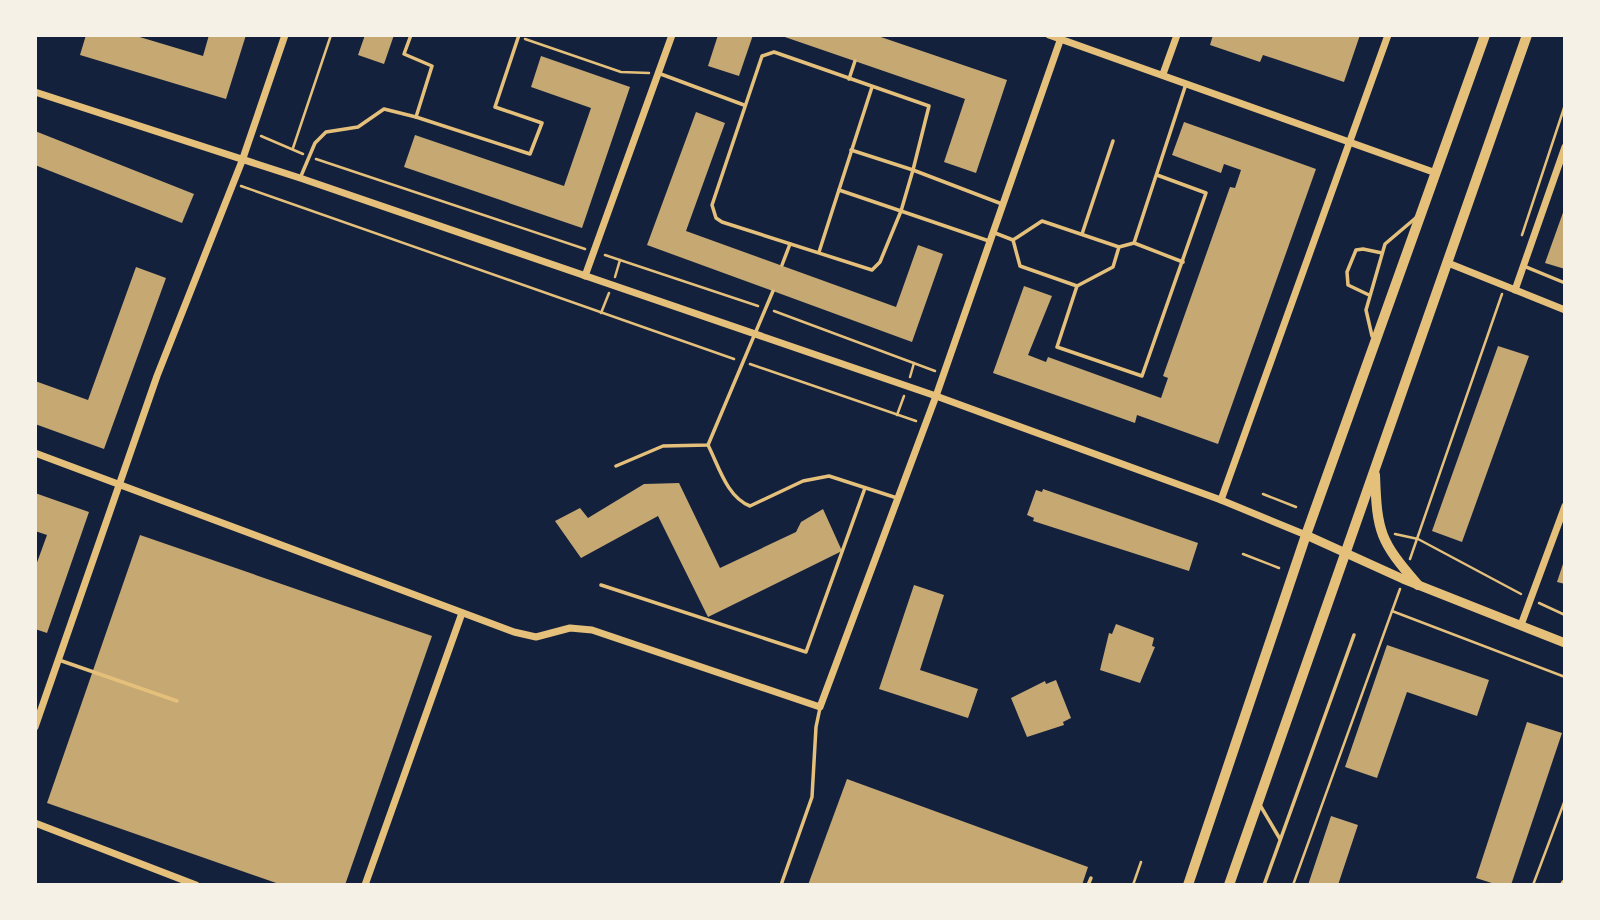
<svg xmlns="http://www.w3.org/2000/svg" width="1600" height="920" font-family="Montserrat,sans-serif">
	<rect width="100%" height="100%" fill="#14213d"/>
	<g fill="#c6a872">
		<path d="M86 35H133L203 56 209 35H246L226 99 80 55Z"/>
		<path d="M365 35H394L384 64 358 55Z"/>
		<path d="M718 35H753L739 76 708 66Z"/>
		<path d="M779 35H875L1007 80 976 173 944 162 965 99Z"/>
		<path d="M1213 35H1360L1344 82 1263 55 1260 62 1210 45Z"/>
		<path d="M541 56 630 87 582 228 404 167 415 135 564 186 591 108 531 87Z"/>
		<path d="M696 112 725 123 686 231 896 307 918 245 943 254 912 342 647 245Z"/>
		<path d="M1184 122 1316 169 1218 444 1137 415 1135 423 993 373 1024 286 1052 296 1028 355 1046 362 1048 357 1161 398 1168 378 1163 376 1230 187 1235 188 1241 170 1224 164 1221 173 1172 155Z"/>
		<path d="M35 131 194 194 182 223 35 165Z"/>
		<path d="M1565 207V269L1545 263Z"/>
		<path d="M136 267 166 278 104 449 35 424V381L88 400Z"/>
		<path d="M1498 346 1529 356 1462 542 1432 531Z"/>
		<path d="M679 483 720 568 796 532 801 522 823 509 842 551 708 617 658 516 581 558 555 521 580 508 588 518 644 484Z"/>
		<path d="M1043 489 1198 543 1189 571 1033 521 1034 518 1027 515 1036 490 1042 492Z"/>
		<path d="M35 493 89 512 47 633 35 629V568L47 535 35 531Z"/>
		<path d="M140 535 432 636 345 885H282L47 803Z"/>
		<path d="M1564 561H1565V584L1557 582Z"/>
		<path d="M914 585 944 595 920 670 978 689 968 718 879 689Z"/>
		<path d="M1116 624 1154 638 1152 646 1155 647 1140 683 1100 670 1109 633 1112 634Z"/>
		<path d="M1387 645 1489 680 1477 716 1407 692 1377 778 1345 767Z"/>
		<path d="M1056 680 1071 718 1063 722 1064 725 1027 737 1011 698 1045 681 1046 684Z"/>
		<path d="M1527 722 1562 733 1511 885H1498L1476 878Z"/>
		<path d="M847 779 1088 867 1082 885H808Z"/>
		<path d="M1331 816 1358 825 1338 885H1308Z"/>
	</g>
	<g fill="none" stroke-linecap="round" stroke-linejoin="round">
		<g stroke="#e5c07b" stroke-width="2.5">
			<path d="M525 39 621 72 649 73"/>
			<path d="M261 136 303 154"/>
			<path d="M293 148 331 35"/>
			<path d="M316 159 585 249"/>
			<path d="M241 186 734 359"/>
			<path d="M1522 235 1565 105"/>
			<path d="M605 255 758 306"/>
			<path d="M615 277 620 260"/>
			<path d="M774 311 935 371"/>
			<path d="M601 313 609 293"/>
			<path d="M750 364 916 421"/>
			<path d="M910 377 914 363"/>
			<path d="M897 415 904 396"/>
			<path d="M1263 494 1296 507"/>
			<path d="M1395 534 1418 539 1521 594"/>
			<path d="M1243 554 1279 568"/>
			<path d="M1410 559 1502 294"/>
			<path d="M1539 603 1565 615"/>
			<path d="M1392 611 1565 677"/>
			<path d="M1133 885 1141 862"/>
			<path d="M1293 885 1400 589"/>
			<path d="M1533 885 1565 800"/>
		</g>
		<g stroke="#e5c07b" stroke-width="3.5">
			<path d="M411 35 404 54 432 66 416 117 530 154 542 123 495 107 519 35"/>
			<path d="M658 73 744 105"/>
			<path d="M849 79 855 61"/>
			<path d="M1157 175 1206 193 1142 376 1057 347 1077 286 1113 267 1119 247 1134 243 1186 84"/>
			<path d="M301 176 315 143 326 132 358 127 384 109 416 117"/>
			<path d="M839 190 901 211 913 170 851 150"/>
			<path d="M995 233 1013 240 1020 266 1077 286"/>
			<path d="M1082 234 1113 141"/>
			<path d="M1013 240 1042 221 1119 247"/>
			<path d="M989 241 901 211 880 262 872 270 722 222 716 218 712 205 762 56 774 52 929 106 913 170 1002 204"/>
			<path d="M1134 243 1183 262"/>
			<path d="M819 252 872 87"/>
			<path d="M782 265 790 244"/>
			<path d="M1524 266 1565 283"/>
			<path d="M1369 295 1348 285 1347 272 1356 250 1363 249 1382 253"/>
			<path d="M1372 336 1366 310 1385 244 1418 216"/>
			<path d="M708 445C719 467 727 497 750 506L803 481 829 476 897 498"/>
			<path d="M616 466 663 446 708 445 773 291"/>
			<path d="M601 585 806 652 865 488"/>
			<path d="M59 660 177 701"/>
			<path d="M1260 805 1280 839"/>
			<path d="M781 885 812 797 816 727 820 708"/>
			<path d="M1088 885 1091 878"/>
			<path d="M1264 885 1354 635"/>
		</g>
		<g stroke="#e5c07b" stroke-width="7">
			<path d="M1049 35 1436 173"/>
			<path d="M1163 74 1177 35"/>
			<path d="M35 92 300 178 936 396 1221 500 1306 535"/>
			<path d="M1448 263 1565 310"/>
			<path d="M585 276 672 35"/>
			<path d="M1515 290 1565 147"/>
			<path d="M35 453 514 632 536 637 570 628 592 630 820 707 936 396 1062 35"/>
			<path d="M1221 500 1388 35"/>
			<path d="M1521 625 1565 506"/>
			<path d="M35 727 157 376 242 161 285 35"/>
			<path d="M35 823 196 885"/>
			<path d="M365 885 462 613"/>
		</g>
		<g stroke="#e5c07b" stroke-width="9">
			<path d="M1306 535 1403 579 1565 643"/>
			<path d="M1565 885V884"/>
		</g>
		<g stroke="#e5c07b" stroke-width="10">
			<path d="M1375 475C1377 533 1380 541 1418 585"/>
			<path d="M1188 885 1306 535 1485 35"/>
			<path d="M1229 885 1527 35"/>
		</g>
	</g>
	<rect width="1600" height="920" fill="none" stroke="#f6f1e7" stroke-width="74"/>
</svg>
